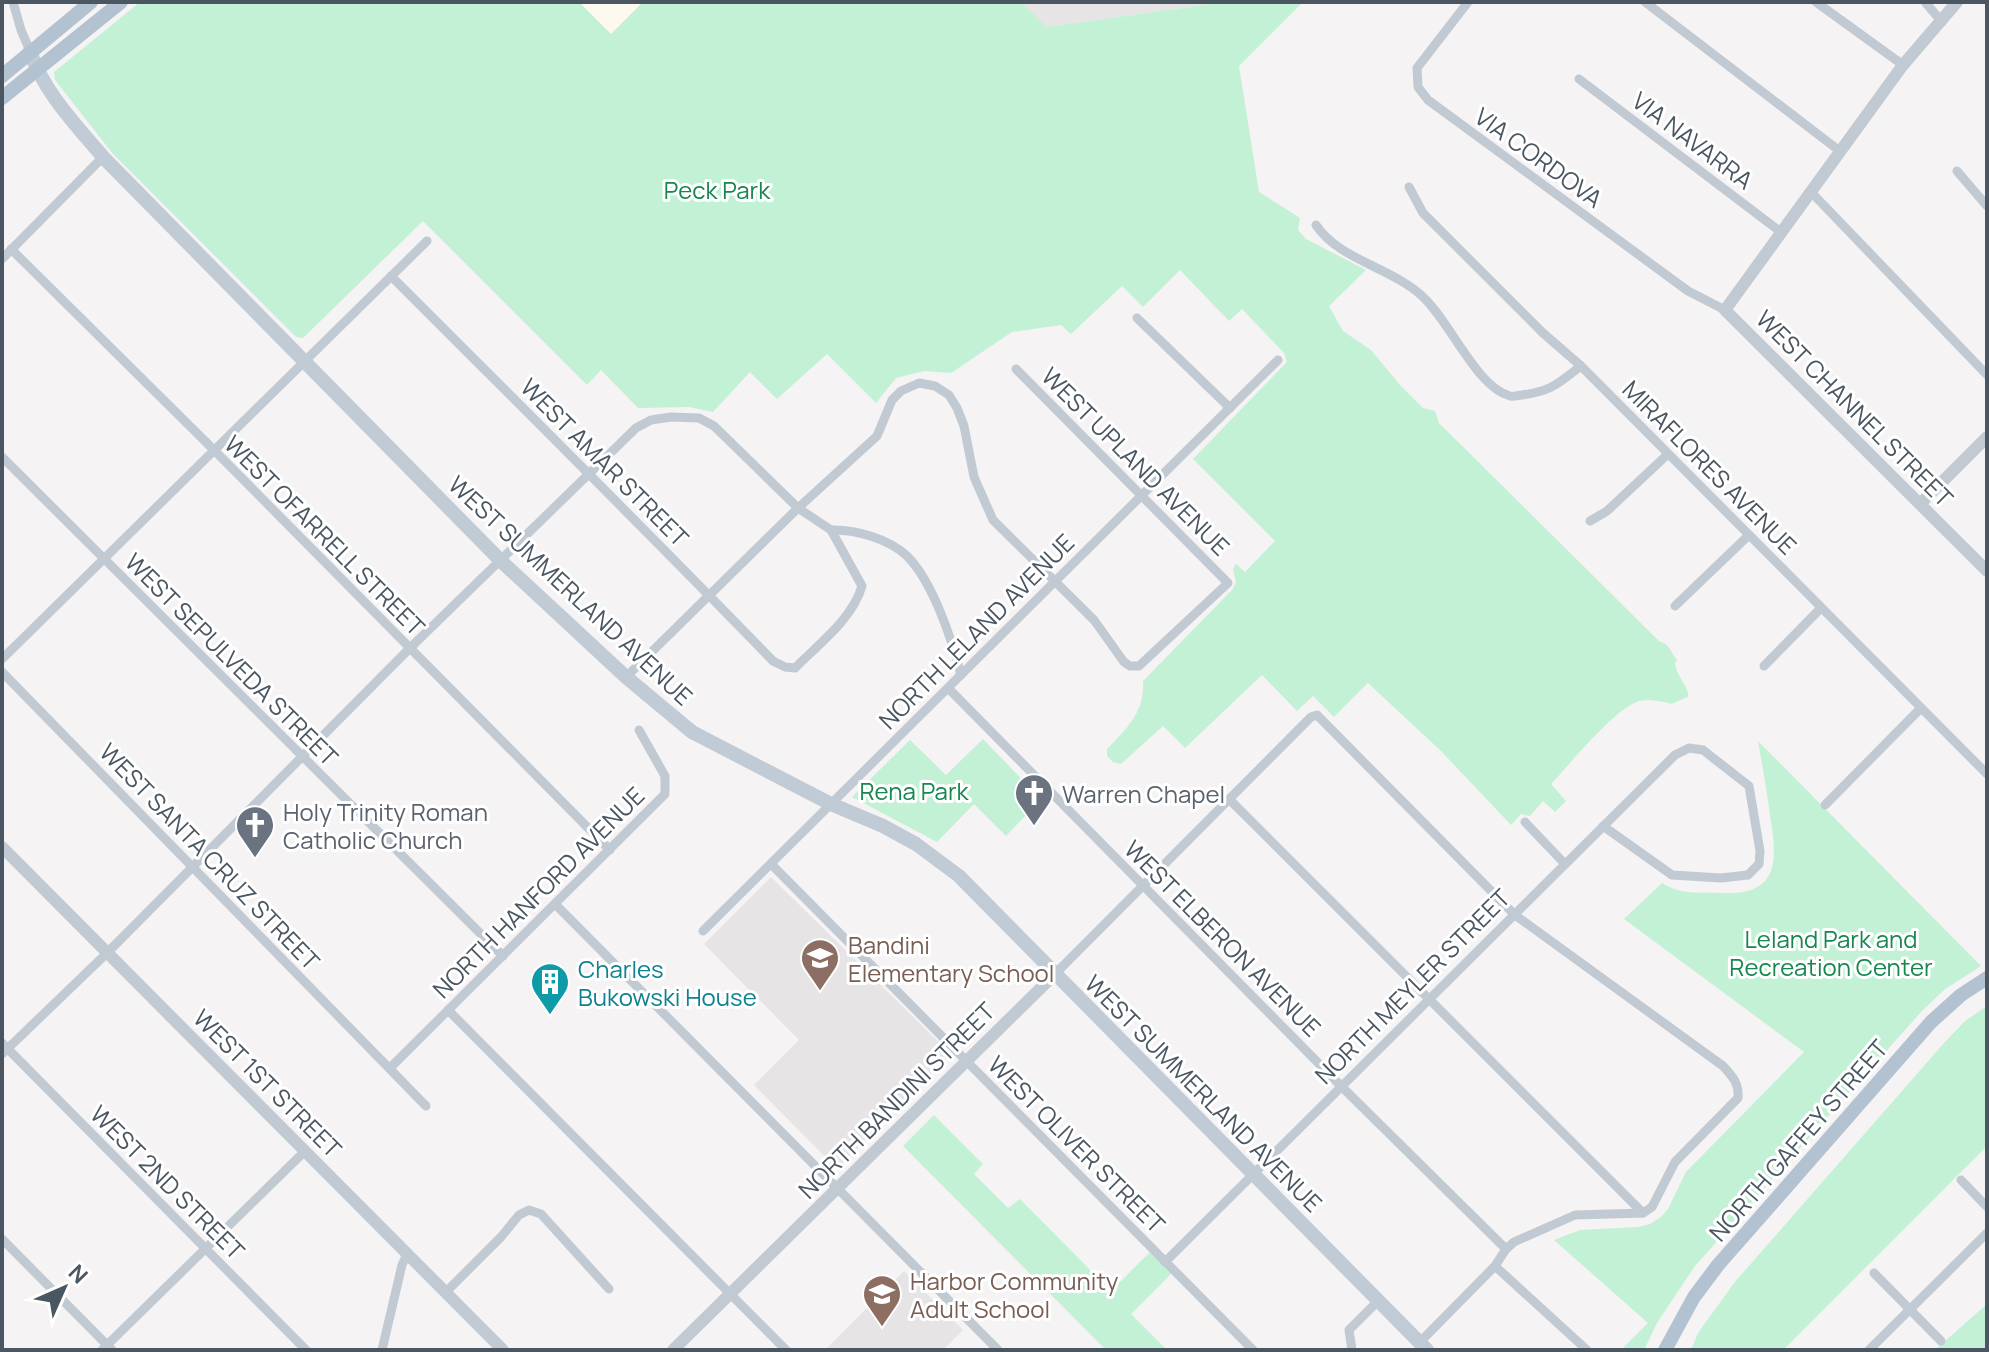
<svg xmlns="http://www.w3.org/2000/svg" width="1989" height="1352" font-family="Manrope,sans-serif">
	<rect width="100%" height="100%" fill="#f5f3f3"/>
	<path fill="#fdf9ef" d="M579 2H643L611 34Z"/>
	<g fill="#e6e4e5">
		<path d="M1021 2H1224L1047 27Z"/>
		<path d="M771 877 951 1054 837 1169 754 1085 799 1040 704 944Z"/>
		<path d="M904 1271 963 1330 943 1350H825Z"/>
	</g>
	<g fill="#c3f1d5">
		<path d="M140 2H579L611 34 643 2H1021L1047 27 1224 2H1303L1239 66 1259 192 1300 218 1298 230 1306 239 1366 270 1329 306 1343 331 1371 350 1400 385 1423 408 1435 411 1439 423 1659 641C1671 645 1670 652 1677 660L1675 663C1676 676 1690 688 1688 697L1671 704C1664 701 1647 699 1639 701 1614 709 1571 763 1551 784L1566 801 1555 812 1543 801 1530 816 1521 814 1511 825 1441 751 1368 683 1334 717 1313 696 1297 711 1262 675 1185 748 1163 726 1121 764 1113 762 1107 756V749C1127 728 1145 712 1143 681L1232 590 1236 582 1233 569 1236 564 1245 572 1275 541 1193 459 1287 362 1284 353 1242 309 1229 321 1180 270 1143 307 1122 286 1071 334 1061 325 1012 332 951 373 924 371 896 378 876 403 827 354 777 399 750 372 713 412 689 407 638 408 601 370 587 385 423 221 303 338 296 337 113 154 55 80 54 72Z"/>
		<path d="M983 739 1041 799 1006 836 974 804 937 842 852 797 910 740 946 775Z"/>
		<path d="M1758 741 1981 966 1945 989 1921 1012 1695 1266 1657 1323 1644 1350H1621L1648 1323 1554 1240 1580 1230 1638 1227 1650 1224 1661 1217 1668 1209 1686 1172 1804 1052 1624 919 1662 883C1680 895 1700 892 1721 893 1785 896 1776 854 1769 808 1766 786 1762 764 1758 741Z"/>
		<path d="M1987 1006V1146L1783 1350H1691L1698 1333 1734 1283 1944 1043 1965 1021Z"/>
		<path d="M934 1115 983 1164 974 1174 1008 1208 1020 1199 1111 1291 1152 1250 1173 1272 1131 1314 1167 1350H1106L903 1146Z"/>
		<path d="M1987 1304V1350H1935Z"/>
	</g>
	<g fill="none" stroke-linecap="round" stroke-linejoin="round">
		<g stroke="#c1cad2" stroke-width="9">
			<path d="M13 2 21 30 30 51"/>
			<path d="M1468 2 1417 68 1418 87 1428 100 1688 291 1725 310"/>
			<path d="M1645 2 1841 152"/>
			<path d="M1816 2 1903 65"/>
			<path d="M1925 2 1942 22"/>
			<path d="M1579 79 1782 233"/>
			<path d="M1957 171 1987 206"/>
			<path d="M1409 187 1423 213 1543 333 1581 366 1987 774"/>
			<path d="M1812 193 1987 375"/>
			<path d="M1316 225C1338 259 1392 268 1422 296 1450 321 1476 387 1510 396 1512 397 1520 395 1522 395 1552 391 1557 384 1581 366"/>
			<path d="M11 249 214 450 610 850"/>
			<path d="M2 259 103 157"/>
			<path d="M1137 318 1230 408"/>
			<path d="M2 457 503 956"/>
			<path d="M1590 521 1607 511 1668 454"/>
			<path d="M831 530C855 529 889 539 907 556 933 582 952 640 961 675"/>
			<path d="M1675 606 1749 535"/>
			<path d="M2 659 427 241"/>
			<path d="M1764 666 1821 608"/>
			<path d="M2 672 426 1106"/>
			<path d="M626 677 798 508 877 436 892 400 901 391 919 383 935 386 949 395 957 408 964 426 974 477 993 520 1094 620 1124 662 1130 666H1139L1228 583 1016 369"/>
			<path d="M948 688 1342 1087 1506 1249"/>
			<path d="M1230 800 1643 1213"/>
			<path d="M1825 805 1921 708"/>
			<path d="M1525 822 1565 864"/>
			<path d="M771 864 1253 1350"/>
			<path d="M555 904 998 1350"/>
			<path d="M703 931 1278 360"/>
			<path d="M1055 974 1311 717 1317 715 1515 915 1723 1066C1733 1077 1739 1083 1738 1098L1675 1162 1652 1207 1643 1213 1575 1215 1514 1242 1506 1249 1495 1266 1420 1342"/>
			<path d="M448 1010 786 1350"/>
			<path d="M2 1043 306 1350"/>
			<path d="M2 1054 107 953 409 649 636 428 651 420 671 417 699 418 714 426 798 508 831 530 862 586C853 618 819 644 795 668L785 667 773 661C647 531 519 404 391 276"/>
			<path d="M390 1068 665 794V776L639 730"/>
			<path d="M1961 1180 1987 1207"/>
			<path d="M2 1239 112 1350"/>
			<path d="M1165 1262C1335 1093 1505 924 1675 755L1689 748 1703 750 1749 786 1760 851 1759 864 1748 875 1721 878 1672 875 1603 826"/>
			<path d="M1495 1266 1587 1350"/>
			<path d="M1874 1273 1941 1341"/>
			<path d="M446 1292 501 1237 519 1215 529 1210 541 1214 609 1289"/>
			<path d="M102 1350 305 1151"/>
			<path d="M382 1350 402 1265 407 1254"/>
			<path d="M1352 1350 1349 1330 1379 1300"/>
			<path d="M1869 1350 1987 1233"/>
		</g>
		<g stroke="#c1cad2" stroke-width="12">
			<path d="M1957 2 1903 65 1725 310 1987 571"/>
			<path d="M1920 504 1987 437"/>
			<path d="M2 847 503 1350"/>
			<path d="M673 1350 1055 974"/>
		</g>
		<path stroke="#c1cbd6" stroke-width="14" d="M30 51C43 91 76 125 103 157L501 561 626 677 692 732 831 804 883 826 916 844 959 876 1427 1350"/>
		<g stroke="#b3c2d1" stroke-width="14">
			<path d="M2 76 91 2"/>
			<path d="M2 98 121 2"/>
			<path d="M1665 1350 1694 1297 1718 1265 1931 1022 1961 995 1987 978"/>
		</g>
	</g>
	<defs>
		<symbol id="church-pin" viewBox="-11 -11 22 30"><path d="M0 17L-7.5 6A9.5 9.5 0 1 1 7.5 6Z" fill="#6b7280" stroke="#fff"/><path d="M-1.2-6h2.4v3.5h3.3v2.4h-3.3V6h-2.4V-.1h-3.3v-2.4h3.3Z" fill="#fff"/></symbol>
		<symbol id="school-pin" viewBox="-11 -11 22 30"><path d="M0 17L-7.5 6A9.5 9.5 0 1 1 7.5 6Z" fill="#8d6e63" stroke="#fff"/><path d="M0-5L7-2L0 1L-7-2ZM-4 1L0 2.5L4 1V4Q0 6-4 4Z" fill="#fff"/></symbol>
		<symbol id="building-pin" viewBox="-11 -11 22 30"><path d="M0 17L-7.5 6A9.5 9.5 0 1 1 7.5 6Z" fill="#0f9aa8" stroke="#fff"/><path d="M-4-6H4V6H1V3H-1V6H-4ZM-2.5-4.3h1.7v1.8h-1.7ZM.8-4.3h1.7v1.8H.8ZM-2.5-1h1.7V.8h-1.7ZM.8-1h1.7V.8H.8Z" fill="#fff"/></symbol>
	</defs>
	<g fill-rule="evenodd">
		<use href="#church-pin" x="1012" y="771" width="44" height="60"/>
		<use href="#church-pin" x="233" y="803" width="44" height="60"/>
		<use href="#school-pin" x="798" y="936" width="44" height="60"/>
		<use href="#building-pin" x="528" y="960" width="44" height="60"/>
		<use href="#school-pin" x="860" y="1272" width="44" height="60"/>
	</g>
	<g text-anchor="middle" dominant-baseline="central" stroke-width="6" stroke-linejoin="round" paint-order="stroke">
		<g font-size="24" fill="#4a5661" stroke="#fff">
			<text transform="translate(1693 140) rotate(37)">VIA NAVARRA</text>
			<text transform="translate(1539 157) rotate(36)">VIA CORDOVA</text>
			<text transform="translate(1855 408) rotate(45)">WEST CHANNEL STREET</text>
			<text transform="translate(1136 461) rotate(45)">WEST UPLAND AVENUE</text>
			<text transform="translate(605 462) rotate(45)">WEST AMAR STREET</text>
			<text transform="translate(1710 467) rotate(45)">MIRAFLORES AVENUE</text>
			<text transform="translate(325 535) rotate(45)">WEST OFARRELL STREET</text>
			<text transform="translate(571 590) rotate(43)">WEST SUMMERLAND AVENUE</text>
			<text transform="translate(976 631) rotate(-45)">NORTH LELAND AVENUE</text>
			<text transform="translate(232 659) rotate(45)">WEST SEPULVEDA STREET</text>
			<text transform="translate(210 856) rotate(46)">WEST SANTA CRUZ STREET</text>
			<text transform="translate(538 892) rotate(-45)">NORTH HANFORD AVENUE</text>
			<text transform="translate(1223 938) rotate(45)">WEST ELBERON AVENUE</text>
			<text transform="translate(1412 986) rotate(-45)">NORTH MEYLER STREET</text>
			<text transform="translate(268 1083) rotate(45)">WEST 1ST STREET</text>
			<text transform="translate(1204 1093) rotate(45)">WEST SUMMERLAND AVENUE</text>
			<text transform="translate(896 1100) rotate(-45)">NORTH BANDINI STREET</text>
			<text transform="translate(1798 1140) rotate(-49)">NORTH GAFFEY STREET</text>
			<text transform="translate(1077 1144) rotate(45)">WEST OLIVER STREET</text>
			<text transform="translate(168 1182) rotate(45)">WEST 2ND STREET</text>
		</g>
		<g font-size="24" fill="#17864f" stroke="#fff">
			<text x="717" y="189">Peck Park</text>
			<text x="914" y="790">Rena Park</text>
			<text x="1831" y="938">Leland Park and<tspan x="1831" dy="28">Recreation Center</tspan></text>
		</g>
		<g font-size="24" fill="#5b616d" stroke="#fff" text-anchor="start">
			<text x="1062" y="793">Warren Chapel</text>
			<text x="283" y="811">Holy Trinity Roman<tspan x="283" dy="28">Catholic Church</tspan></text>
		</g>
		<g font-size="24" fill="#785e54" stroke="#fff" text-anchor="start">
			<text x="848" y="944">Bandini<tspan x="848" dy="28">Elementary School</tspan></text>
			<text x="910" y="1280">Harbor Community<tspan x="910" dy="28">Adult School</tspan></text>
		</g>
		<g font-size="24" fill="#0d838f" stroke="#fff" text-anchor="start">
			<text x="578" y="968">Charles<tspan x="578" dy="28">Bukowski House</tspan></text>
		</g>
	</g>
	<rect width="1989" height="1352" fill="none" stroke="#4a5661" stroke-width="8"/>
	<g transform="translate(64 1288) rotate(45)" stroke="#ffffff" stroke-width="6" paint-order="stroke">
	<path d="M0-6L14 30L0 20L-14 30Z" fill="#4a5661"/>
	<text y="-12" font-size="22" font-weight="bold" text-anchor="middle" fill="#4a5661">N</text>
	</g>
</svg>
